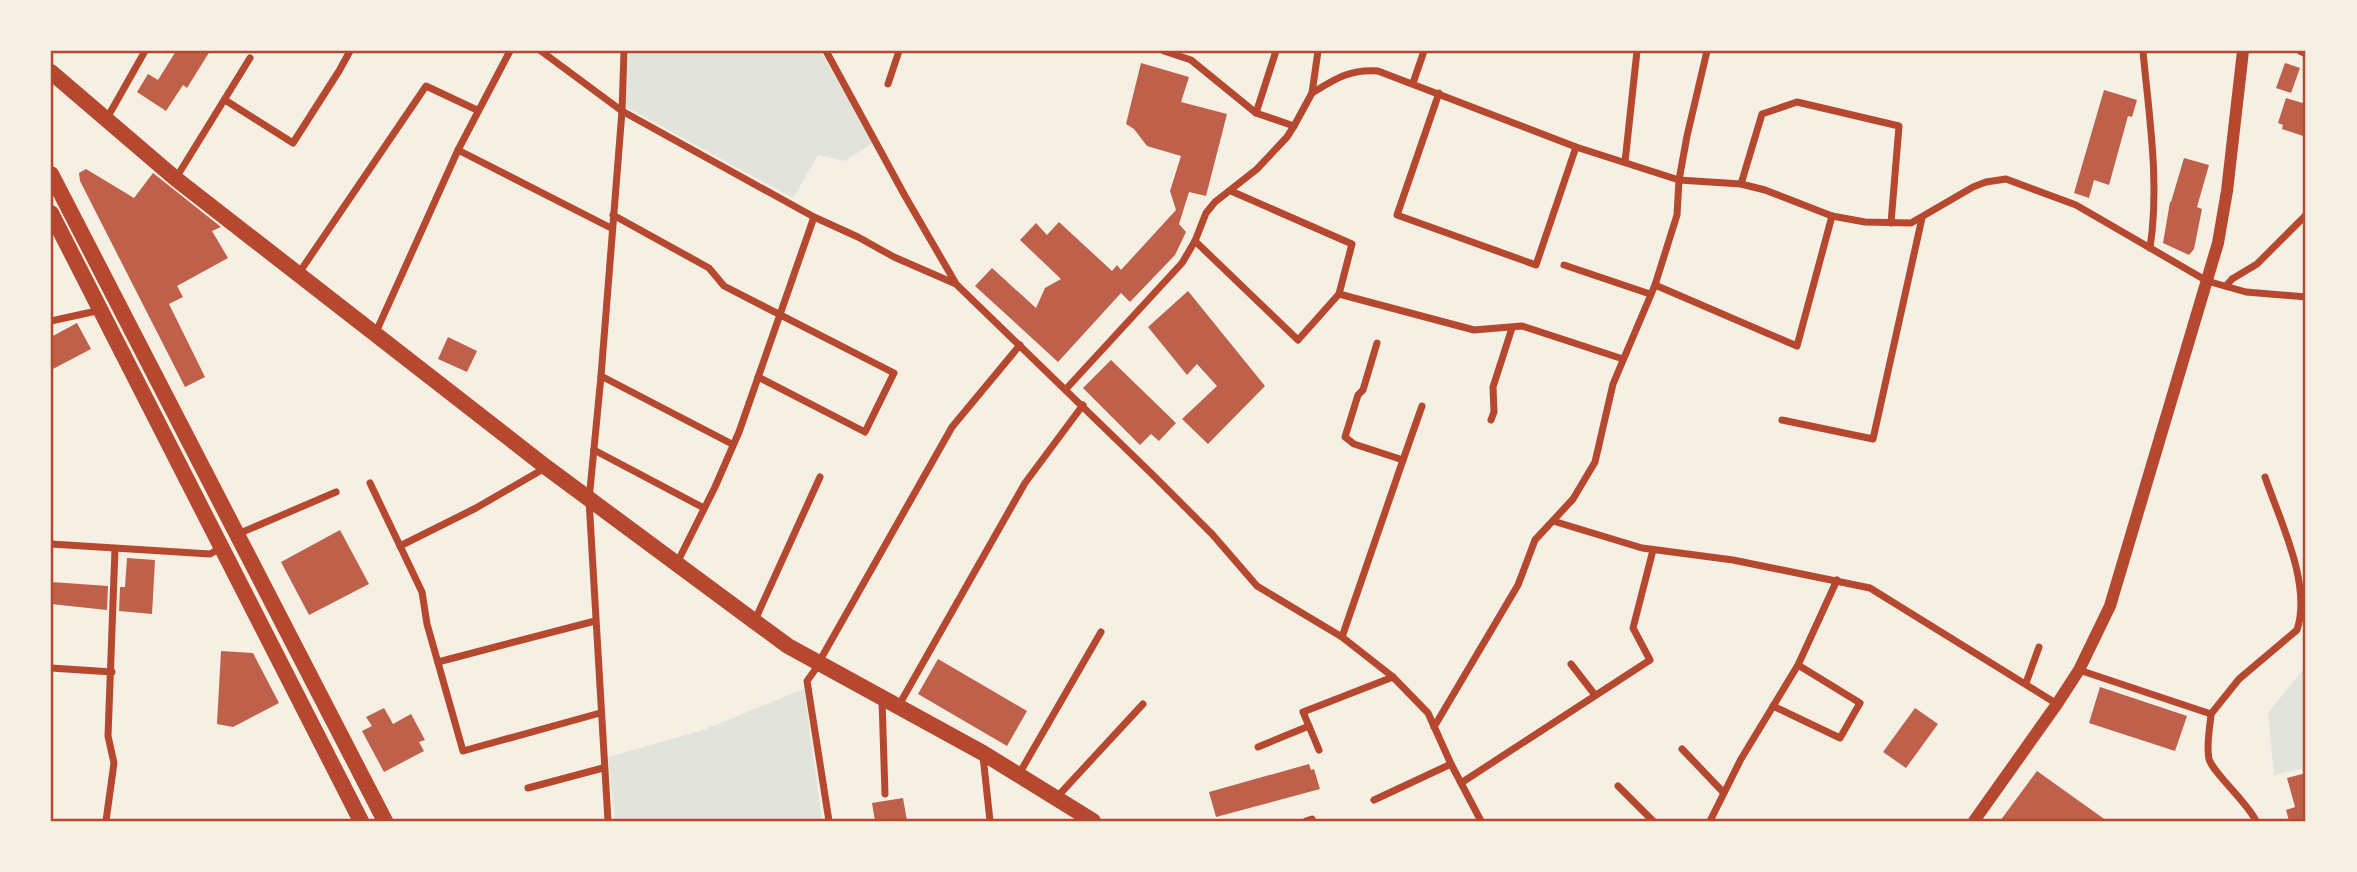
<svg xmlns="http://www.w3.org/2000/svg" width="2357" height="872" font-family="'Nunito Sans',sans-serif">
	<rect width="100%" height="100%" fill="#f6efe4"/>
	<g fill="#e2e4dc">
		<path d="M629 51H820L873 143 845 161 818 155 793 198 628 108 624 100Z"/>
		<path d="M2306 666V768L2274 775 2268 713Z"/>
		<path d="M804 689 822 821H615L608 757 703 730Z"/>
	</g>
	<g fill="#bf614a">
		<path d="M176 51H210L187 88 183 85 166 111 137 92 148 74 158 80Z"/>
		<path d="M1141 63 1189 77 1181 102 1227 114 1206 196 1189 192 1179 224 1186 232 1175 255 1130 302 1121 293 1058 362 975 286 992 268 1036 308 1045 288 1061 279 1020 240 1036 223 1047 235 1059 222 1112 271 1117 265 1121 270 1176 210 1170 191 1181 156 1147 146 1134 129 1126 124Z"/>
		<path d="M2285 63 2300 68 2291 93 2276 88Z"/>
		<path d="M2104 90 2137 100 2132 117 2128 116 2109 185 2094 180 2089 198 2074 193Z"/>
		<path d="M2286 98 2306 104V137L2282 129 2283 125 2278 123Z"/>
		<path d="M2184 158 2209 165 2197 207 2202 209 2194 249 2189 255 2163 243 2170 202H2171Z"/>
		<path d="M86 169 134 198 153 173 221 227 212 231 228 258 177 286 183 297 169 304 205 377 185 387 80 181 79 173Z"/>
		<path d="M1188 291 1265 386 1208 444 1182 419 1217 386 1197 364 1187 375 1148 327Z"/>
		<path d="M77 323 91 349 51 370V337Z"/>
		<path d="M448 337 477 351 467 372 438 359Z"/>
		<path d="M1111 360 1176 423 1159 441 1151 434 1140 445 1083 388Z"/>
		<path d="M340 530 369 584 309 615 281 562Z"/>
		<path d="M127 558 155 560 152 614 119 611 120 587H125Z"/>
		<path d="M51 582 108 586 107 610 51 604Z"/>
		<path d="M221 651 253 653 279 703 233 727 217 724Z"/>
		<path d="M938 659 1027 711 1007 746 918 694Z"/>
		<path d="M2100 687 2187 716 2175 751 2089 723Z"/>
		<path d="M384 708 393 724 411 714 425 740 419 742 424 751 384 772 362 731 372 726 366 717Z"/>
		<path d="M1915 708 1938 724 1906 768 1883 752Z"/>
		<path d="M1309 764 1311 770 1314 769 1320 789 1216 817 1209 792Z"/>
		<path d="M2037 771 2107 821H2000Z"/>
		<path d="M2306 773V821H2289L2286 810 2295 807 2287 778Z"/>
		<path d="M903 798 907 821H875L872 803Z"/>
	</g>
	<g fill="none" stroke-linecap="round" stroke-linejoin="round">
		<g stroke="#b5482f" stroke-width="7">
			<path d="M541 51 622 111 814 217 858 237 894 257 956 284 1155 477 1212 534 1257 586 1342 637 1393 677 1428 713 1451 764 1481 821"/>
			<path d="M826 51 905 196 955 282"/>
			<path d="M1164 51 1191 60 1256 113 1294 126"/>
			<path d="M2143 51C2149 117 2160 183 2150 248"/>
			<path d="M2300 51 2306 54"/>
			<path d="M1413 83 1424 51"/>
			<path d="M888 84 899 51"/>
			<path d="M1312 93C1335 79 1349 69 1378 71L1576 147 1679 180 1741 184 1765 190 1832 216 1865 222 1911 223 1973 187 1986 182 2006 179 2076 205 2207 281 2246 292 2306 297"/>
			<path d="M1439 93 1397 215 1536 265 1576 147"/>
			<path d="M225 100 293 143 339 71 350 51"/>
			<path d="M1256 113 1276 51"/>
			<path d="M106 120 145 51"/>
			<path d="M458 150 611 228"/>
			<path d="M1625 162 1637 51"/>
			<path d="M176 178 250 58"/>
			<path d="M1741 184 1762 114 1797 102 1899 126 1891 223"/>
			<path d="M613 215 709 268 724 286 894 373 865 432 758 377"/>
			<path d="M1195 241 1298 340 1339 294 1352 244 1231 191"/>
			<path d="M1564 265 1650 294"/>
			<path d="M299 273 426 86 477 110"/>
			<path d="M1655 285 1797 346 1832 216"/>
			<path d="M2226 286 2232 279 2257 264 2306 215"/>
			<path d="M1339 294 1474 330 1522 326 1623 359"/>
			<path d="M51 321 101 310"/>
			<path d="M376 332 458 150 510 51"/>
			<path d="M601 376 732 444"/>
			<path d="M1066 389 1182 263 1195 241 1206 213 1215 202 1257 169 1287 137 1294 126 1312 93 1318 51"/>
			<path d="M1491 420 1494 412 1493 387 1512 328"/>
			<path d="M1782 420 1873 439 1922 218"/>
			<path d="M594 450 704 508"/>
			<path d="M1403 460 1422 406"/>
			<path d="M370 483 422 592 427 624 463 751 600 713"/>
			<path d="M1553 521 1642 548 1733 560 1870 588 2057 704"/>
			<path d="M238 534 336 492"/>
			<path d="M51 544 210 554 221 548"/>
			<path d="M400 546 476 508 545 468"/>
			<path d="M677 563 715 487 739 432 814 217"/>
			<path d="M755 620 820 477"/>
			<path d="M1342 637 1403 460 1354 444 1345 437 1358 395 1363 390 1377 343"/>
			<path d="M438 662 595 621"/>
			<path d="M819 662 952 427 1020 345"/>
			<path d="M820 663 807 681 829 821"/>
			<path d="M1571 664 1595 695"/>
			<path d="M51 668 112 672"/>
			<path d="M2079 670 2211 714 2239 679 2297 630C2312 584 2280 521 2265 477"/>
			<path d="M2026 683 2039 647"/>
			<path d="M882 700 885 794"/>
			<path d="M899 705 1025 483 1083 405"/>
			<path d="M1773 706 1840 738 1860 703 1798 665"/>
			<path d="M2211 714C2210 728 2206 745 2209 759 2213 773 2247 802 2256 821"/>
			<path d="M1434 727 1518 585 1535 540 1573 499 1595 462 1613 384 1655 285 1677 215 1679 180 1687 136 1707 51"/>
			<path d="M1258 747 1309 726"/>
			<path d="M1682 749 1723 792"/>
			<path d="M1319 750 1303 712 1393 677"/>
			<path d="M983 756 990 821"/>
			<path d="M1019 774 1101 632"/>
			<path d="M1461 783 1650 660 1633 628 1653 550"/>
			<path d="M1618 786 1653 821"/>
			<path d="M528 788 603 768"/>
			<path d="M1057 797 1143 704"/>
			<path d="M1374 800 1451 764"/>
			<path d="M106 821 114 763 108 736 115 549"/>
			<path d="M608 821 589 500 601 376 622 111 624 51"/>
			<path d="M1306 821 1312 819 1313 821"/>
			<path d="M1710 821 1741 759 1798 665 1837 580"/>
		</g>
		<path stroke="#b5482f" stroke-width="12" d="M1974 821 2057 704 2079 670 2110 606 2218 243 2227 191 2243 51"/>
		<g stroke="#b5482f" stroke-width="16">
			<path d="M51 72 176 179 546 467 754 621 788 646 983 753 1093 821"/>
			<path d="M51 174 385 821"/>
			<path d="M51 213 361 821"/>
		</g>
	</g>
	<rect width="2357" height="872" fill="none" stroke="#f6efe4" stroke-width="105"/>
	<rect x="52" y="52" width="2252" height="768" fill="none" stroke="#b5482f" stroke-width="2.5"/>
</svg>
